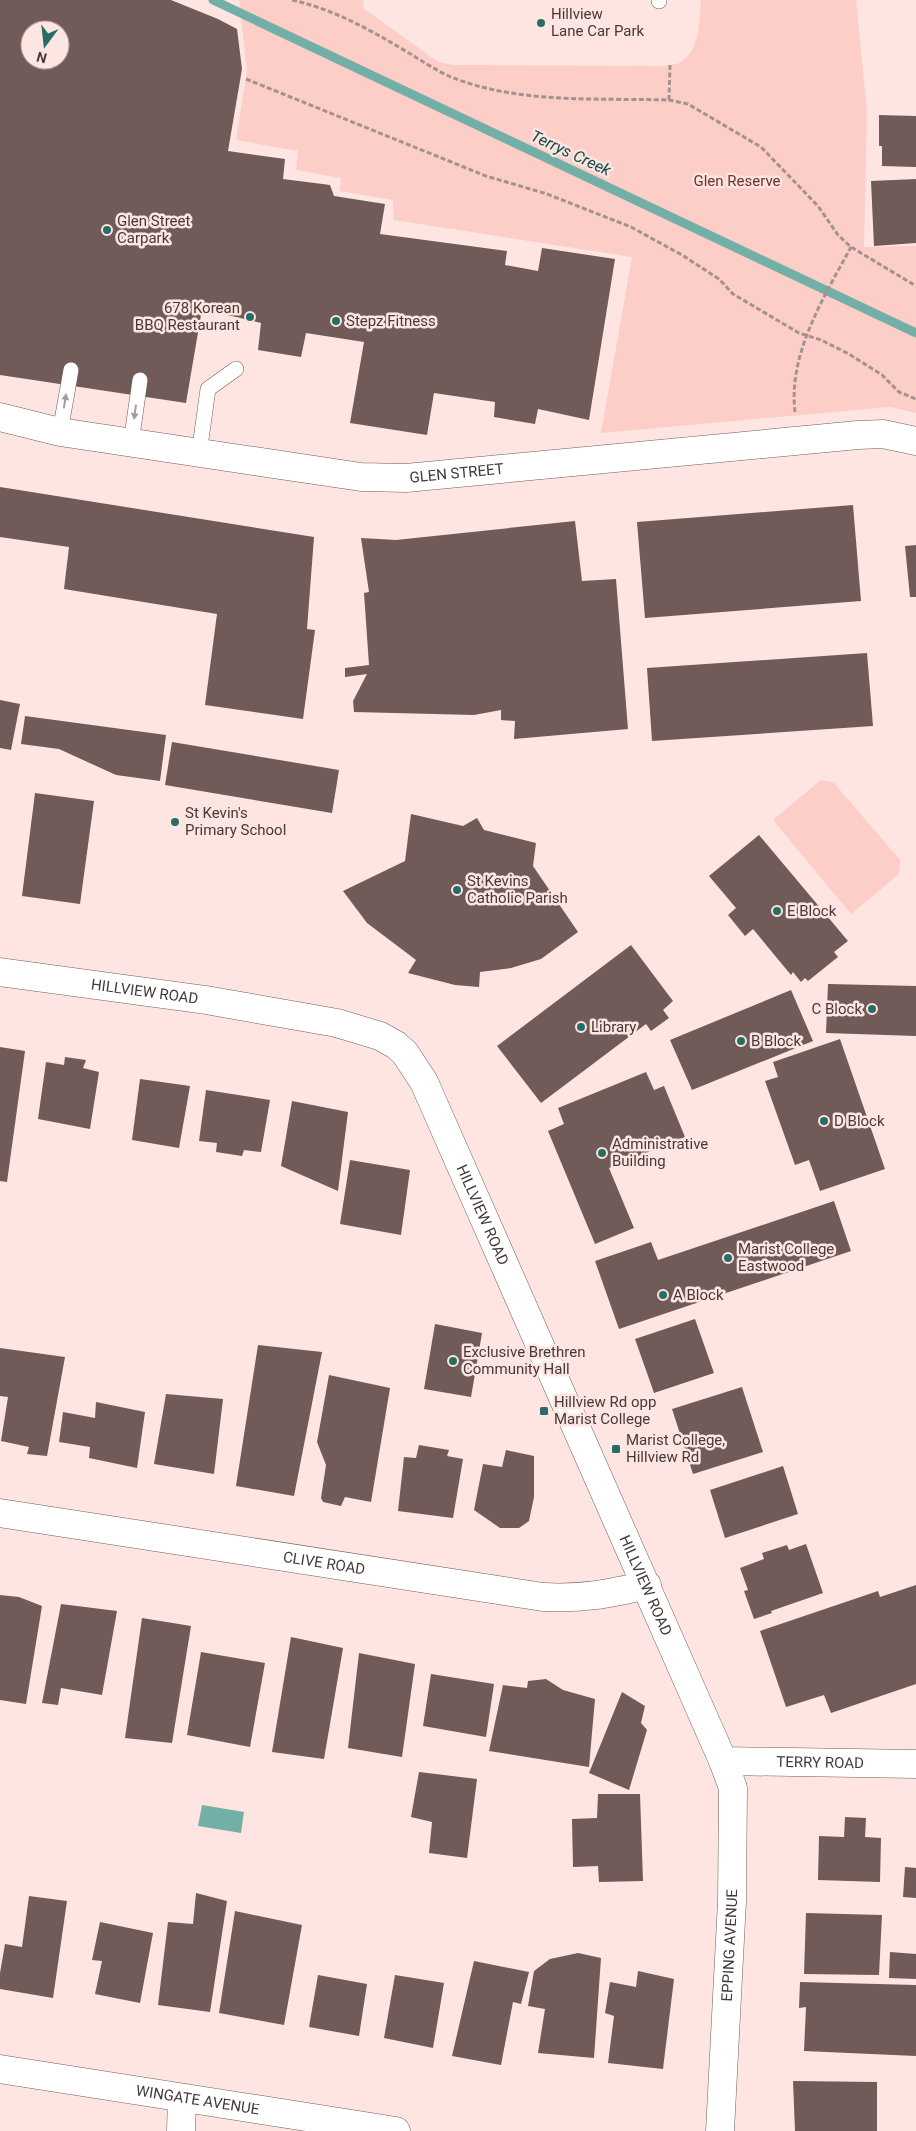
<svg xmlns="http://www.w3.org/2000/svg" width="916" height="2131" font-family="Roboto,sans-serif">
	<rect width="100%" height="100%" fill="#fee5e2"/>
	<g fill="#fdcdc7">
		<path d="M239 0H363V8L438 62 454 65 663 66C668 65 675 65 679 63 701 51 699 21 701 0H856L867 113 864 247 916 246V413L890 407 601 433 632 257 394 220 393 200 340 191 341 178 296 170 298 151 236 140 247 71Z"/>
		<path d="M821 780 833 782 900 860 899 874 851 914 773 820Z"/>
	</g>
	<path fill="#72afa6" d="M202 1805 244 1812 241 1833 198 1826Z"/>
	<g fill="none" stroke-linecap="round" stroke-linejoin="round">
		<path stroke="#72afa6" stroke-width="9" d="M213 0 916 333"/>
	</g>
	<g fill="#705b58" fill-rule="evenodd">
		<path d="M0 0H171L218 19 237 29 242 69 228 151 285 159 283 179 330 185 334 196 385 204 380 234 507 251 505 265 538 271 542 248 615 259 589 420 538 409 535 424 494 417 495 402 434 393 427 435 350 423 364 342 306 333 301 357 258 350 261 323 202 309 186 403 0 375ZM30 30H60V60H30Z"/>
		<path d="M879 115 916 116V167L882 166V146H879Z"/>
		<path d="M916 179V243L874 246 871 181Z"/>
		<path d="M0 487 314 537 307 629 315 630 303 719 205 705 217 614 64 589 69 547 0 537Z"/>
		<path d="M853 505 861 601 645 618 637 522Z"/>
		<path d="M575 521 582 581 616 579 628 729 514 739 515 721 501 720V710L474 715 354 712 353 701 367 674 345 677V668L369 665 364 593 369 592 361 538 396 540Z"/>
		<path d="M916 545V597H910L905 546Z"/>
		<path d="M867 653 873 726 652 741 647 668Z"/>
		<path d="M0 700 20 704 11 750 0 748Z"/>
		<path d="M25 716 166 735 160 781 116 775 59 749 21 744Z"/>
		<path d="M172 742 339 770 332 813 165 785Z"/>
		<path d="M35 793 94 801 80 904 22 896Z"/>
		<path d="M411 814 463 826 477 818 484 830 536 843 533 866 578 932 541 959 511 968 480 972 479 987 455 985 408 973 416 960 367 923 343 891 405 861Z"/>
		<path d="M759 835 848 941 834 952 838 957 808 981 805 978 801 982 793 972 791 975 753 929 745 936 728 915 736 908 709 876Z"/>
		<path d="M631 945 673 1001 663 1010 669 1018 651 1031 646 1024 541 1103 497 1046Z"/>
		<path d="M828 984 916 986V1036L826 1033Z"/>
		<path d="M791 990 813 1041 692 1090 670 1040Z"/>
		<path d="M840 1039 885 1169 820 1191 809 1160 795 1165 765 1081 778 1077 773 1062Z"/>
		<path d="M0 1047 25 1051 7 1182 0 1181Z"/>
		<path d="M65 1057 86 1060 83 1068 99 1072 90 1129 38 1119 46 1062 64 1065Z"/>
		<path d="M646 1072 654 1090 664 1086 685 1137 609 1168 634 1228 595 1244 548 1131 564 1124 558 1108Z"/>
		<path d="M140 1079 190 1086 179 1148 132 1140Z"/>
		<path d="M206 1090 270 1100 261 1152 244 1150 242 1156 216 1152 217 1143 199 1141Z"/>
		<path d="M292 1101 348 1112 338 1191 281 1166Z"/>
		<path d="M350 1160 410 1170 401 1235 340 1224Z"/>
		<path d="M834 1201 851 1251 619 1329 595 1261 651 1242 658 1260Z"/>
		<path d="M695 1319 714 1373 654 1393 635 1339Z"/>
		<path d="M435 1324 482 1333 471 1397 424 1389Z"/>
		<path d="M258 1345 322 1352 294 1496 236 1486Z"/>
		<path d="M0 1348 65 1357 47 1456 27 1454 29 1447 1 1441 8 1397 0 1396Z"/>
		<path d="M329 1375 390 1388 371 1502 345 1497 341 1506 323 1502 321 1498 326 1465 317 1442Z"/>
		<path d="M742 1387 763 1452 693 1474 672 1409Z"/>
		<path d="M166 1394 223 1399 214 1474 154 1464Z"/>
		<path d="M96 1402 145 1412 137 1468 89 1458 90 1447 59 1442 63 1412 95 1418Z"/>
		<path d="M419 1445 449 1450 447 1456 463 1459 453 1518 398 1511 404 1457 416 1458Z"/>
		<path d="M506 1450 534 1456V1497L529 1521 519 1528H500L474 1510 483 1464 502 1467Z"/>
		<path d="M783 1466 798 1514 725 1538 710 1490Z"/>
		<path d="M806 1544 823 1593 771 1611 772 1613 754 1619 744 1591 748 1590 740 1568 764 1559 762 1553 787 1545 789 1550Z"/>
		<path d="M916 1585V1684L831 1713 824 1695 786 1707 760 1631 878 1591 880 1597Z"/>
		<path d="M0 1595 19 1597 42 1606 26 1704 0 1700Z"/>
		<path d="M61 1604 117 1611 102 1695 61 1688 58 1705 42 1703Z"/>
		<path d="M142 1618 191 1626 172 1743 125 1738Z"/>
		<path d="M291 1637 343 1648 324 1759 272 1752Z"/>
		<path d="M201 1652 265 1663 250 1747 187 1735Z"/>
		<path d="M359 1653 415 1664 402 1757 348 1748Z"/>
		<path d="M431 1674 494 1684 486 1737 423 1726Z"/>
		<path d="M546 1679 563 1690 595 1699 589 1767 489 1751 503 1685 527 1688 528 1681Z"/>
		<path d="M622 1692 645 1706 641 1723 647 1730 629 1790 589 1773Z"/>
		<path d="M419 1772 477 1779 467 1858 429 1853 432 1822 411 1817Z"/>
		<path d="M598 1794H640L643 1881 599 1882 598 1866 573 1867 572 1819 597 1818Z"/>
		<path d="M845 1817 866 1818 865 1837 881 1838 880 1882 818 1880 819 1836 844 1837Z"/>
		<path d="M905 1867 916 1868V1898L903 1897Z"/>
		<path d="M196 1893 227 1901 210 2012 158 2005 168 1922 193 1924Z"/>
		<path d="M29 1896 67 1901 53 1998 0 1989V1973L5 1944 22 1947Z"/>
		<path d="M235 1911 302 1925 284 2025 219 2013Z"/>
		<path d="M806 1913 882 1915 879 1975 804 1974Z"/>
		<path d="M100 1922 153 1933 140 2003 95 1994 102 1961 92 1960Z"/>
		<path d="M890 1952 916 1954V1979L889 1978Z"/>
		<path d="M578 1953 601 1958 594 2058 538 2053 545 2009 528 2006 534 1971 550 1959Z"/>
		<path d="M474 1961 529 1972 521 2004 513 2002 501 2065 452 2056Z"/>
		<path d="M638 1971 674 1979 663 2069 608 2063 614 2016 605 2013 610 1982 636 1987Z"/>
		<path d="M318 1975 367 1984 359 2036 309 2027Z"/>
		<path d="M395 1975 444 1983 433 2048 384 2038Z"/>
		<path d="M800 1982 916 1985V2056L804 2051 806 2007 799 2008Z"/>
		<path d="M793 2081 877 2082V2131H795Z"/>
	</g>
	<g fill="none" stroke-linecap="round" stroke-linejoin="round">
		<defs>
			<g id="service">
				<path d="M659 1V0"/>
				<path d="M60 432 71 370"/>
				<path d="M131 443 140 380"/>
				<path d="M199 454 208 389 236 369"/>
			</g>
			<g id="minor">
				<path id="s1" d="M0 417 60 432 361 477 406 478 858 435 883 434 916 441"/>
				<path id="s2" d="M0 1513 543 1597C583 1599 608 1594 647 1585"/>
				<path id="s3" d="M0 2069 396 2131"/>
				<path d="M181 2131 182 2098"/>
				<path id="s4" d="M720 2131 732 1901 733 1788 723 1761"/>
			</g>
			<g id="tertiary">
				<path id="s5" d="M0 972 206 1000 337 1023 380 1036 396 1045 405 1053 424 1082 723 1761 916 1764"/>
			</g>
		</defs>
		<use href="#service" stroke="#715c59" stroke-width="16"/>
		<use href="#minor" stroke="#715c59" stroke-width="29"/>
		<use href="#tertiary" stroke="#715c59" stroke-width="29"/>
		<g stroke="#a49290" stroke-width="3" stroke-dasharray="5 2.5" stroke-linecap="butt">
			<path d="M292 0C336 10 370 30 409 53 422 61 437 71 451 77 518 104 598 98 669 100L688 104 761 147 818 206 838 235 851 247 916 286"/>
			<path d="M246 79 486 176 547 194 631 227 682 255 719 279 733 294 799 333 821 340 849 354 882 375 899 392 916 399"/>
			<path d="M669 100 670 65"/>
			<path d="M795 412C788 354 824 297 851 247"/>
		</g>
		<use href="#service" stroke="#fff" stroke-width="15"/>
		<use href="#minor" stroke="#fff" stroke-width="28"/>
		<use href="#tertiary" stroke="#fff" stroke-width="28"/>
	</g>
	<defs><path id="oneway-solid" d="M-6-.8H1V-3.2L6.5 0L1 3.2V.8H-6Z" transform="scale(1.25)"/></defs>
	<g fill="#a29c9c">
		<use href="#oneway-solid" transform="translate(65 401) rotate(-81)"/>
		<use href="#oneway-solid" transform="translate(135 412) rotate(98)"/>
	</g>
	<g fill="#256d65" stroke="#fee5e2" stroke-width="2">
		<circle cx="541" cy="23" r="5"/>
		<circle cx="107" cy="230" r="5"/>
		<circle cx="250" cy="317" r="5"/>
		<circle cx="336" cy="321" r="5"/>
		<circle cx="175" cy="822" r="5"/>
		<circle cx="457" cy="890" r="5"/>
		<circle cx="777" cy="911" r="5"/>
		<circle cx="872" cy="1009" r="5"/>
		<circle cx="581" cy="1027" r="5"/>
		<circle cx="741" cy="1041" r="5"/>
		<circle cx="824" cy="1121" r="5"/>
		<circle cx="602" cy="1153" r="5"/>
		<circle cx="728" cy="1258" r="5"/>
		<circle cx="663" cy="1295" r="5"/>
		<circle cx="453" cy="1361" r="5"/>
		<rect x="539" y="1406" width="10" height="10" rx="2.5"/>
		<rect x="611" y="1444" width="10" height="10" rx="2.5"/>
	</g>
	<g text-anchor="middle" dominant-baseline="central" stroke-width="5" stroke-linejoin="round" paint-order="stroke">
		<g font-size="15" fill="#443a39" stroke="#fee5e2" text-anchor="start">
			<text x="551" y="14">Hillview<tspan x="551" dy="17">Lane Car Park</tspan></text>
			<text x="117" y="221">Glen Street<tspan x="117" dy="17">Carpark</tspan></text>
			<text x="240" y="308" text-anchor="end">678 Korean<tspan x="240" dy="17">BBQ Restaurant</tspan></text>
			<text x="346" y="321">Stepz Fitness</text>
			<text x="185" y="813">St Kevin's<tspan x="185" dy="17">Primary School</tspan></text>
			<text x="467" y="881">St Kevins<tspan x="467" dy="17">Catholic Parish</tspan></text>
			<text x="787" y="911">E Block</text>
			<text x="862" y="1009" text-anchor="end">C Block</text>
			<text x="591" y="1027">Library</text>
			<text x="751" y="1041">B Block</text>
			<text x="834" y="1121">D Block</text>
			<text x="612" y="1144">Administrative<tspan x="612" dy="17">Building</tspan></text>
			<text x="738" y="1249">Marist College<tspan x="738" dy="17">Eastwood</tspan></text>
			<text x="673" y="1295">A Block</text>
			<text x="463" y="1352">Exclusive Brethren<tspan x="463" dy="17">Community Hall</tspan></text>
			<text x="554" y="1402">Hillview Rd opp<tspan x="554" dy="17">Marist College</tspan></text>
			<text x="626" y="1440">Marist College,<tspan x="626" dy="17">Hillview Rd</tspan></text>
		</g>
		<g font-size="15" fill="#722f2b" stroke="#fee5e2">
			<text x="737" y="181">Glen Reserve</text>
		</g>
		<g font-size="15" fill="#443a39" stroke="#fee5e2">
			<text stroke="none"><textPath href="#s1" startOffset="462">GLEN STREET</textPath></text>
			<text stroke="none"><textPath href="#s5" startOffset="146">HILLVIEW ROAD</textPath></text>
			<text stroke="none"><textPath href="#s5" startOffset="596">HILLVIEW ROAD</textPath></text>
			<text stroke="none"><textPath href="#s2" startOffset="328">CLIVE ROAD</textPath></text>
			<text stroke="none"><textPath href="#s5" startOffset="1001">HILLVIEW ROAD</textPath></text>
			<text stroke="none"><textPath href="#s5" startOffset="1290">TERRY ROAD</textPath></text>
			<text stroke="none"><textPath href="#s4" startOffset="186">EPPING AVENUE</textPath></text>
			<text stroke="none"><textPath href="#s3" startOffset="200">WINGATE AVENUE</textPath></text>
		</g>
		<g font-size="16" font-style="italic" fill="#154c46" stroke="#fee5e2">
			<text transform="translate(571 153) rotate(25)">Terrys Creek</text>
		</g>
	</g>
	<g transform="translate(45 45) rotate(195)"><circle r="24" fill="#fee5e2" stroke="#b4a19e"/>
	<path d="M0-4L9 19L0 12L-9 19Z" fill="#256d65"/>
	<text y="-8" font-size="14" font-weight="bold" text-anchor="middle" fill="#443a39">N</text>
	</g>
</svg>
